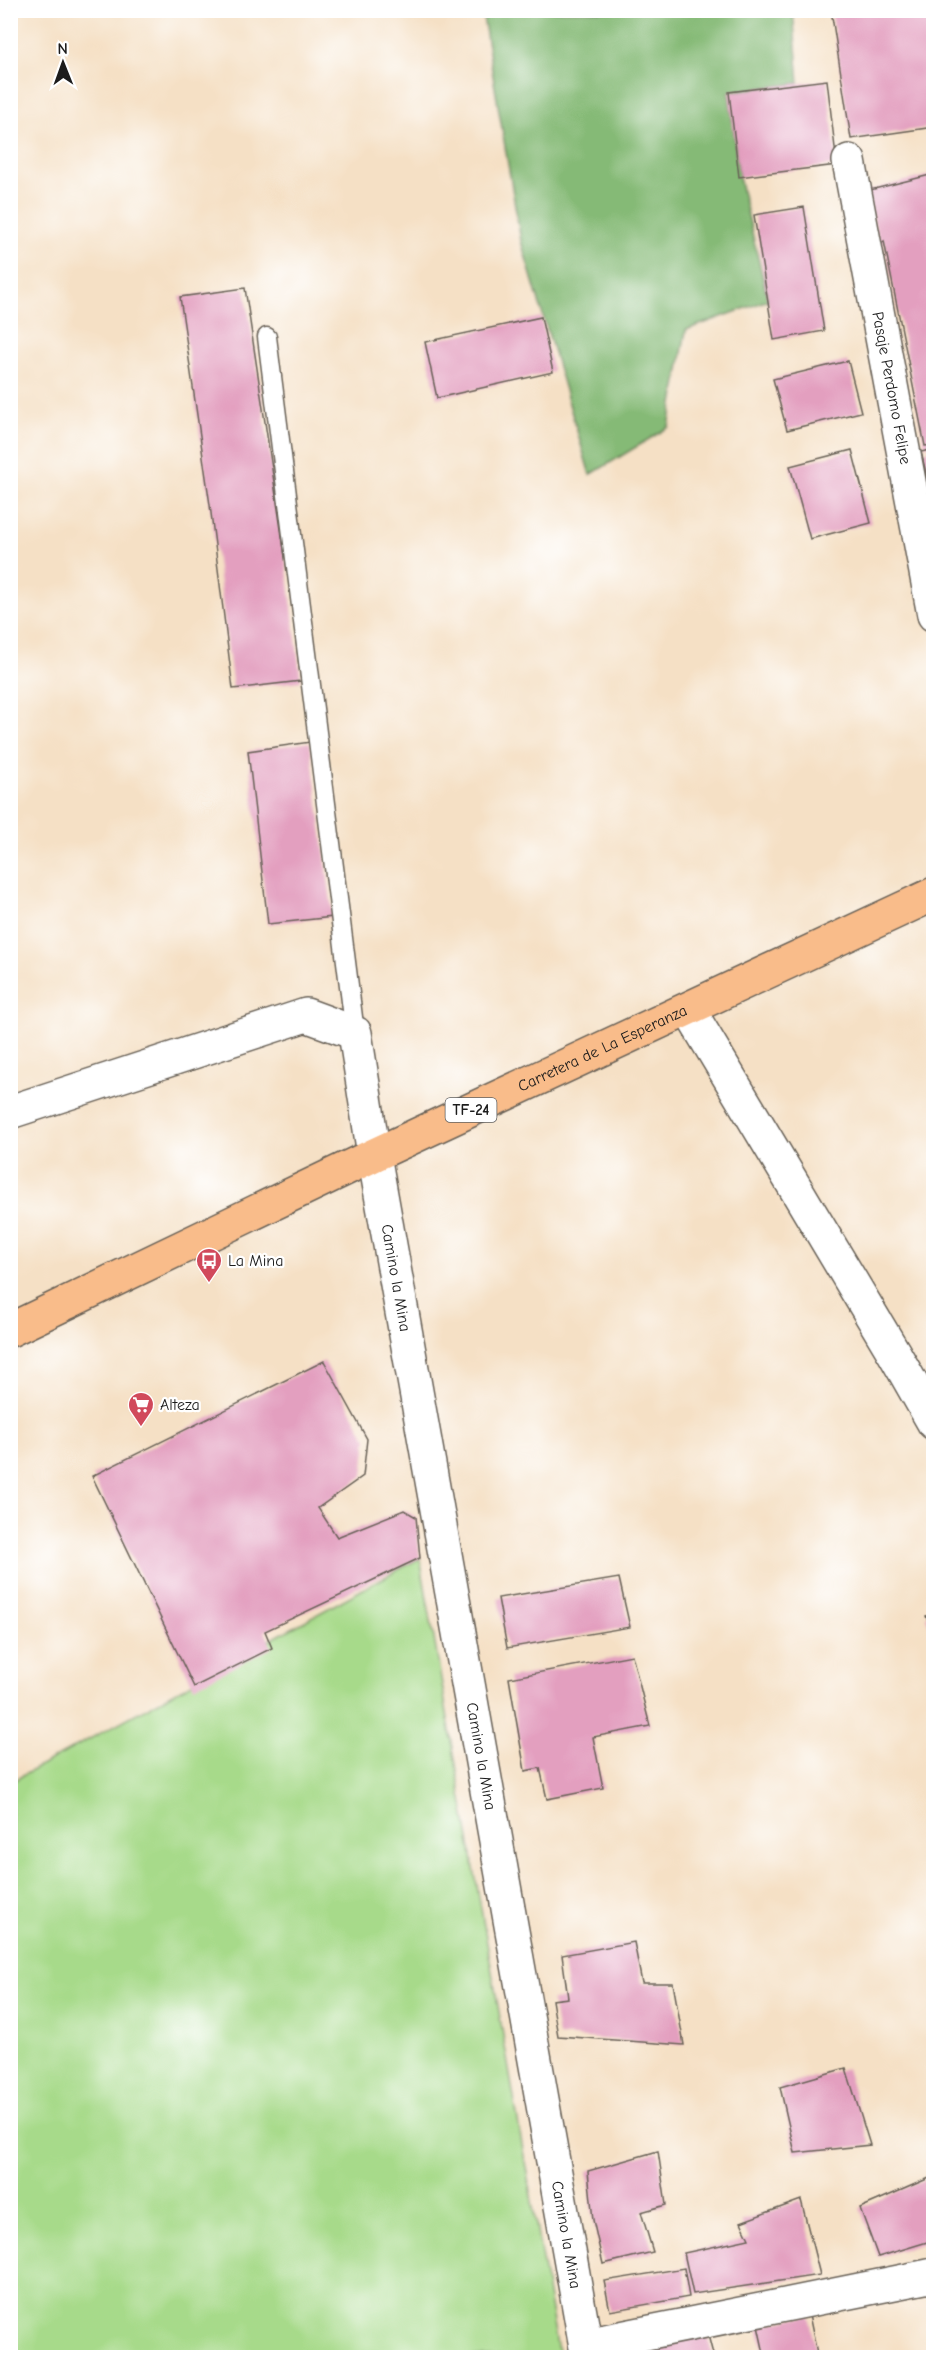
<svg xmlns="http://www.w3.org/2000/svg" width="944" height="2368" font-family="'Comic Neue',sans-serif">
	<rect width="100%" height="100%" fill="#fff"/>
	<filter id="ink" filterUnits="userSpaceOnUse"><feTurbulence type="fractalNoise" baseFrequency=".0167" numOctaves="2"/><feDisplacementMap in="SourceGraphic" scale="12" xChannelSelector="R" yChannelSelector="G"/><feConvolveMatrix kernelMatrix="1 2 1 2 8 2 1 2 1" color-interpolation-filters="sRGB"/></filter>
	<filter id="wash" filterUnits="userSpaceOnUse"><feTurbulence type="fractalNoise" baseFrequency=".008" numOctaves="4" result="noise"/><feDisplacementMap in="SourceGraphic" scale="24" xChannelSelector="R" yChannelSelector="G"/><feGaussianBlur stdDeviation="1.35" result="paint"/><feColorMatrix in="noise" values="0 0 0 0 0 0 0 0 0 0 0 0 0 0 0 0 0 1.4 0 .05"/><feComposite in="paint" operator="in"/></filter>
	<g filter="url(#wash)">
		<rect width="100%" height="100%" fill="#f5e0c5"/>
		<path fill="#a7da8a" stroke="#627b53" stroke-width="1.5" d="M420 1558 559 2357 11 2358V1782Z"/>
		<path fill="#85ba76" stroke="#506b49" stroke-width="1.5" d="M482 11H793L799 83 729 92 739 177 768 300 686 330 669 427 590 475 521 241Z"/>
		<g id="blocks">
			<g fill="#e39fbf">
				<path d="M831 10H934V127L851 139Z"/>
				<path d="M827 80 837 165 739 177 729 92Z"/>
				<path d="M934 174V445L925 446 884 241 880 245 866 191Z"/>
				<path d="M804 207 824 331 774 340 754 215Z"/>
				<path d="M245 288 289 583 301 681 233 689 210 505 180 297Z"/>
				<path d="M541 317 553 372 437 398 425 342Z"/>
				<path d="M848 361 861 412 787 430 773 379Z"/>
				<path d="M934 449V502H933L921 452Z"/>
				<path d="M852 450 871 523 810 539 790 466Z"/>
				<path d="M310 742 333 917 268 924 248 751Z"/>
				<path d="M324 1361 367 1439 363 1476 318 1508 337 1537 404 1510 416 1517 420 1558 265 1631 272 1648 194 1687 92 1476Z"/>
				<path d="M619 1578 630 1627 507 1648 498 1598Z"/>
				<path d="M934 1613V1637H933L926 1616Z"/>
				<path d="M632 1655 650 1726 593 1737 603 1788 547 1799 540 1768 525 1771 509 1678Z"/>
				<path d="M634 1942 642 1983H673L684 2045 558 2036 552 2000 568 1998 562 1955Z"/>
				<path d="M846 2068 870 2145 795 2153 780 2087Z"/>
				<path d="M658 2151 666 2205 641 2212 653 2252 603 2264 593 2220 588 2171Z"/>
				<path d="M934 2176V2240L878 2257 860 2208Z"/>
				<path d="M801 2200 820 2275 693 2294 684 2253 749 2239 741 2222Z"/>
				<path d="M684 2268 689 2297 610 2311 604 2281Z"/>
				<path d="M809 2315 818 2358H765L758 2326Z"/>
				<path d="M708 2335 714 2358H626L625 2351Z"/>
			</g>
		</g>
	</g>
	<g filter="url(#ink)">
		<use href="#blocks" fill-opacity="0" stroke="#686157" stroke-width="1.5"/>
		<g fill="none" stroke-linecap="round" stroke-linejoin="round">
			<defs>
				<path id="lane" d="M267 337 355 1033"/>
				<g id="street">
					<path id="s1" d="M849 161 934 615"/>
					<path d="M689 1010 894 1353 934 1423"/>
					<path id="s2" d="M10 1112 306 1015 355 1033 374 1155 588 2358"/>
					<path d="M586 2345 934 2275"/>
				</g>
				<g id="primary">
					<path id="s3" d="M10 1330 374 1155 934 894"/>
				</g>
			</defs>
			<use href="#lane" stroke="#686157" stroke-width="21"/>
			<use href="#street" stroke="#686157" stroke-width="36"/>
			<use href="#primary" stroke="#686157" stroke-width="36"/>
			<use href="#lane" stroke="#fff" stroke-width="18"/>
			<use href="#street" stroke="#fff" stroke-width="33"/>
			<use href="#primary" stroke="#f9bc8a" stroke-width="33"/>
		</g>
	</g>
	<defs>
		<symbol id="bus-pin" viewBox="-11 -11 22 30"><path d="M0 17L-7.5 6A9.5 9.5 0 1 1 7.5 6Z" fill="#d1495b" stroke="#fff"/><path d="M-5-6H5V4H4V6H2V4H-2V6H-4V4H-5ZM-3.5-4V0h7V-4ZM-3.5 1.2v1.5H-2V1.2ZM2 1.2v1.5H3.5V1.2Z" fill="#fff"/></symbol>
		<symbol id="supermarket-pin" viewBox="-11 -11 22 30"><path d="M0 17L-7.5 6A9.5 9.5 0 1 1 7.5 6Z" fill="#d1495b" stroke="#fff"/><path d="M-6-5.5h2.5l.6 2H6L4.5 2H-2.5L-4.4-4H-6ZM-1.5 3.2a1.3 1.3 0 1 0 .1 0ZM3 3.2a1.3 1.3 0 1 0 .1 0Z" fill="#fff"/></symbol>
	</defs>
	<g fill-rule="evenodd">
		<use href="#bus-pin" x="194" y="1246" width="30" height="40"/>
		<use href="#supermarket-pin" x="126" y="1390" width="30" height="40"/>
	</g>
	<g text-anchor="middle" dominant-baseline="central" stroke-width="4.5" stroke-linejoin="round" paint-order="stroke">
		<rect fill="#fff" stroke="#606060" stroke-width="1.5" x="445.5" y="1098" width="51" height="24" rx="4.5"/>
		<g font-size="15" font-weight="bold" fill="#1c1c1c">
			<text x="471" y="1110">TF-24</text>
		</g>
		<g font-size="16" fill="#1c1c1c" stroke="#fff">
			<text stroke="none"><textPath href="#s1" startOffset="231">Pasaje Perdomo Felipe</textPath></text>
			<text stroke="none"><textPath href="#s3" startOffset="656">Carretera de La Esperanza</textPath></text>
			<text stroke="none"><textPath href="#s2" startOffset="612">Camino la Mina</textPath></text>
			<text stroke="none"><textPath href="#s2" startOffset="1098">Camino la Mina</textPath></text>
			<text stroke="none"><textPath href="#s2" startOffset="1584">Camino la Mina</textPath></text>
		</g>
		<g font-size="16" fill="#1c1c1c" stroke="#fff" text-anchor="start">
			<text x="228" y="1261">La Mina</text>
			<text x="160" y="1405">Alteza</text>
		</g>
	</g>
	<rect width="944" height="2368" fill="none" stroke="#fff" stroke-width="36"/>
	<g transform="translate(63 63) rotate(359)" stroke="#ffffff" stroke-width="4.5" paint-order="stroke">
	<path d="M0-4.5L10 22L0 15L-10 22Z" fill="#1c1c1c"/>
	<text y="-9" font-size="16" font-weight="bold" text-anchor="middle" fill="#1c1c1c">N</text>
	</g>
</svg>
